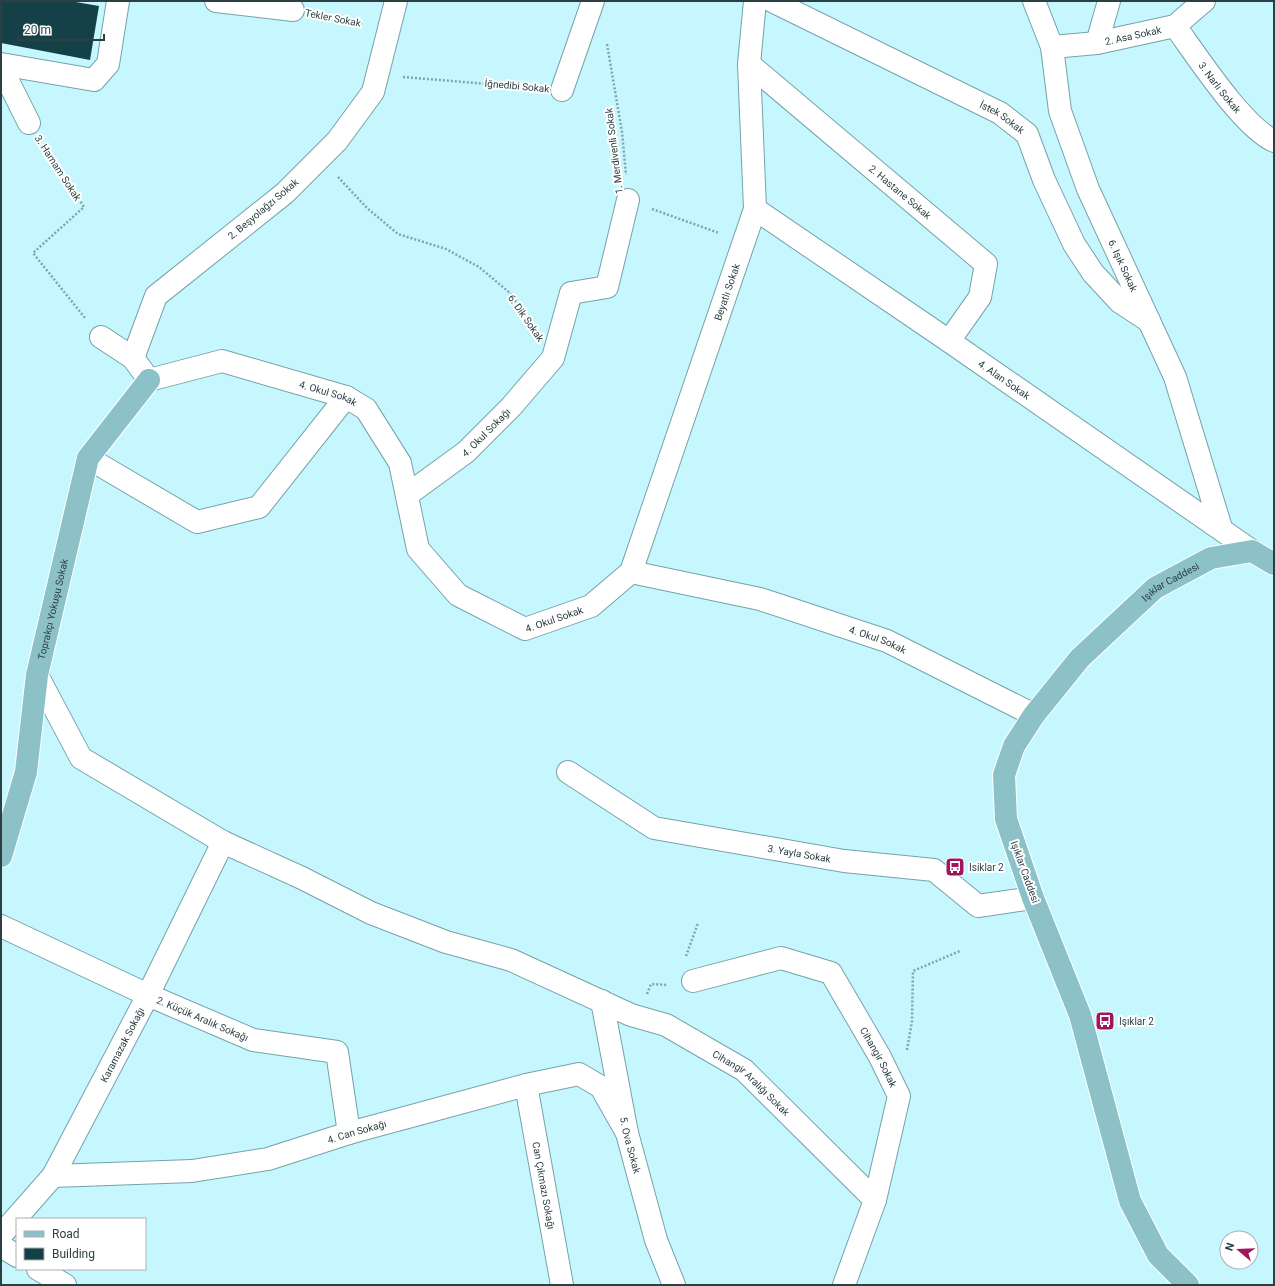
<svg xmlns="http://www.w3.org/2000/svg" width="1275" height="1286" font-family="Roboto,sans-serif">
	<rect width="100%" height="100%" fill="#c7f7fe"/>
	<path fill="#134147" d="M1 1H70L99 6 90 60 1 43Z"/>
	<g fill="none" stroke-linecap="round" stroke-linejoin="round">
		<defs>
			<g id="minor">
				<path d="M216 1 293 10"/>
				<path id="s1" d="M396 1 373 92 337 141 285 193 156 296 133 358 149 380 222 361 346 397 366 409 400 463 418 549 458 595 525 629 591 606 631 572 760 599 887 641 1034 715"/>
				<path id="s2" d="M772 1 1000 113 1027 134 1044 180 1074 244 1093 273 1120 302 1149 321"/>
				<path id="s3" d="M1034 1 1052 47 1060 111 1088 189 1175 377 1221 528"/>
				<path id="s4" d="M1175 26C1197 56 1242 126 1274 141"/>
				<path d="M1097 43 1109 1"/>
				<path id="s5" d="M1052 47 1097 43 1175 26 1204 1"/>
				<path d="M1 64 94 80 108 64 118 1"/>
				<path id="s6" d="M749 64 986 264 980 297 949 341"/>
				<path d="M1 67 29 123"/>
				<path d="M562 90 593 1"/>
				<path id="s7" d="M755 209 949 341 1252 551"/>
				<path d="M101 337 133 358"/>
				<path d="M88 458 197 522 259 507 346 397"/>
				<path id="s8" d="M407 495 466 452 511 407 553 358 571 293 607 287 628 200"/>
				<path id="s9" d="M631 572 755 209 749 64 755 1"/>
				<path id="s10" d="M37 675 81 758 223 842 302 878 371 913 446 942 511 960 631 1015 666 1025 744 1070 875 1200"/>
				<path id="s11" d="M568 772 654 828 844 861 934 870 978 906 1033 898"/>
				<path id="s12" d="M1 926 148 995 253 1040 337 1052 349 1133"/>
				<path id="s13" d="M693 981 781 958 831 973 880 1057 899 1096 875 1200 844 1285"/>
				<path id="s14" d="M602 1001 627 1133 656 1240 674 1285"/>
				<path id="s15" d="M526 1085 562 1285"/>
				<path id="s16" d="M53 1176 192 1171 268 1159 349 1133 526 1085 579 1074 601 1087 627 1133"/>
				<path id="s17" d="M1 1235 53 1176 148 995 223 842"/>
				<path d="M1 1246 17 1256"/>
				<path d="M38 1269 65 1285"/>
			</g>
			<g id="major">
				<path id="s18" d="M1 856 26 772 37 675 88 458 149 380"/>
				<path id="s19" d="M1188 1285 1158 1255 1130 1201 1080 1015 1033 898 1006 819 1004 775 1014 746 1034 715 1080 658 1155 588 1211 558 1252 551 1274 564"/>
			</g>
		</defs>
		<use href="#minor" stroke="#75a2a9" stroke-width="24"/>
		<use href="#major" stroke="#fff" stroke-width="24"/>
		<g stroke="#81a4aa" stroke-width="2.5" stroke-dasharray="2 2" stroke-linecap="butt">
			<path d="M317 15 363 24"/>
			<path d="M607 44 622 132 626 175"/>
			<path d="M403 77 537 88"/>
			<path d="M43 145 84 207 33 253 85 318"/>
			<path d="M338 177 367 208 398 234 446 249 479 267 510 293 533 328"/>
			<path d="M652 209 719 233"/>
			<path d="M686 956 698 923"/>
			<path d="M647 994 651 984 667 985"/>
			<path d="M907 1050 912 1021 913 971 960 951"/>
		</g>
		<use href="#minor" stroke="#fff" stroke-width="22"/>
		<use href="#major" stroke="#8cc1c8" stroke-width="22"/>
	</g>
	<defs>
		<symbol id="bus-square" viewBox="-11 -11 22 22"><rect x="-9" y="-9" width="18" height="18" rx="4" fill="#a2155c" stroke="#fff"/><path d="M-5-6H5V4H4V6H2V4H-2V6H-4V4H-5ZM-3.5-4V0h7V-4ZM-3.5 1.2v1.5H-2V1.2ZM2 1.2v1.5H3.5V1.2Z" fill="#fff"/></symbol>
	</defs>
	<g fill-rule="evenodd">
		<use href="#bus-square" x="944" y="856" width="22" height="22"/>
		<use href="#bus-square" x="1094" y="1010" width="22" height="22"/>
	</g>
	<g text-anchor="middle" dominant-baseline="central" stroke-width="4" stroke-linejoin="round" paint-order="stroke">
		<g font-size="10" fill="#2c3f42" stroke="#fff">
			<text transform="translate(333 18) rotate(11)">Tekler Sokak</text>
			<text stroke="none"><textPath href="#s5" startOffset="82">2. Asa Sokak</textPath></text>
			<text transform="translate(517 86) rotate(5)">İğnedibi Sokak</text>
			<text stroke="none"><textPath href="#s4" startOffset="76">3. Narlı Sokak</textPath></text>
			<text stroke="none"><textPath href="#s2" startOffset="258">İstek Sokak</textPath></text>
			<text transform="translate(614 151) rotate(-97)">1. Merdivenli Sokak</text>
			<text transform="translate(58 168) rotate(57)">3. Hamam Sokak</text>
			<text stroke="none"><textPath href="#s6" startOffset="198">2. Hastane Sokak</textPath></text>
			<text transform="translate(263 209) rotate(-40)">2. Beşyolağzı Sokak</text>
			<text stroke="none"><textPath href="#s3" startOffset="281">6. Işık Sokak</textPath></text>
			<text stroke="none"><textPath href="#s9" startOffset="296">Beyatlı Sokak</textPath></text>
			<text transform="translate(526 318) rotate(55)">6. Dik Sokak</text>
			<text stroke="none"><textPath href="#s7" startOffset="302">4. Alan Sokak</textPath></text>
			<text stroke="none"><textPath href="#s1" startOffset="673">4. Okul Sokak</textPath></text>
			<text stroke="none"><textPath href="#s8" startOffset="101">4. Okul Sokağı</textPath></text>
			<text stroke="none"><textPath href="#s19" startOffset="809">Işıklar Caddesi</textPath></text>
			<text stroke="none"><textPath href="#s18" startOffset="253">Toprakçı Yokuşu Sokak</textPath></text>
			<text stroke="none"><textPath href="#s1" startOffset="1033">4. Okul Sokak</textPath></text>
			<text stroke="none"><textPath href="#s1" startOffset="1381">4. Okul Sokak</textPath></text>
			<text stroke="none"><textPath href="#s11" startOffset="250">3. Yayla Sokak</textPath></text>
			<text transform="translate(1025 872) rotate(70)">Işıklar Caddesi</text>
			<text stroke="none"><textPath href="#s12" startOffset="222">2. Küçük Aralık Sokağı</textPath></text>
			<text stroke="none"><textPath href="#s17" startOffset="227">Karamazak Sokağı</textPath></text>
			<text stroke="none"><textPath href="#s13" startOffset="240">Cihangir Sokak</textPath></text>
			<text stroke="none"><textPath href="#s10" startOffset="843">Cihangir Aralığı Sokak</textPath></text>
			<text stroke="none"><textPath href="#s16" startOffset="309">4. Can Sokağı</textPath></text>
			<text stroke="none"><textPath href="#s14" startOffset="147">5. Ova Sokak</textPath></text>
			<text stroke="none"><textPath href="#s15" startOffset="102">Can Çıkmazı Sokağı</textPath></text>
		</g>
		<g font-size="10" fill="#2c3f42" stroke="#fff" text-anchor="start">
			<text x="969" y="867">Isiklar 2</text>
			<text x="1119" y="1021">Işıklar 2</text>
		</g>
	</g>
	<rect width="1275" height="1286" fill="none" stroke="#2c3f42" stroke-width="4"/>
	<rect x="16" y="1218" width="130" height="52" fill="#ffffff" stroke="#abb2b3"/>
	<rect x="24" y="1231" width="20" height="6" fill="#8cc1c8" stroke="#abb2b3"/>
	<text x="52" y="1238" font-size="12" fill="#2c3f42">Road</text>
	<rect x="24" y="1248" width="20" height="12" fill="#134147" stroke="#abb2b3"/>
	<text x="52" y="1258" font-size="12" fill="#2c3f42">Building</text>
	<g transform="translate(1239 1250) rotate(289)"><circle r="19" fill="#ffffff" stroke="#abb2b3"/>
	<path d="M0-3L7 15L0 10L-7 15Z" fill="#a2155c"/>
	<text y="-6" font-size="11" font-weight="bold" text-anchor="middle" fill="#2c3f42">N</text>
	</g>
	<path d="M18 34v6h86v-6" fill="none" stroke="#2c3f42" stroke-width="2"/>
	<text x="24" y="34" font-size="12" fill="#2c3f42" stroke="#ffffff" stroke-width="3" paint-order="stroke">20 m</text>
</svg>
